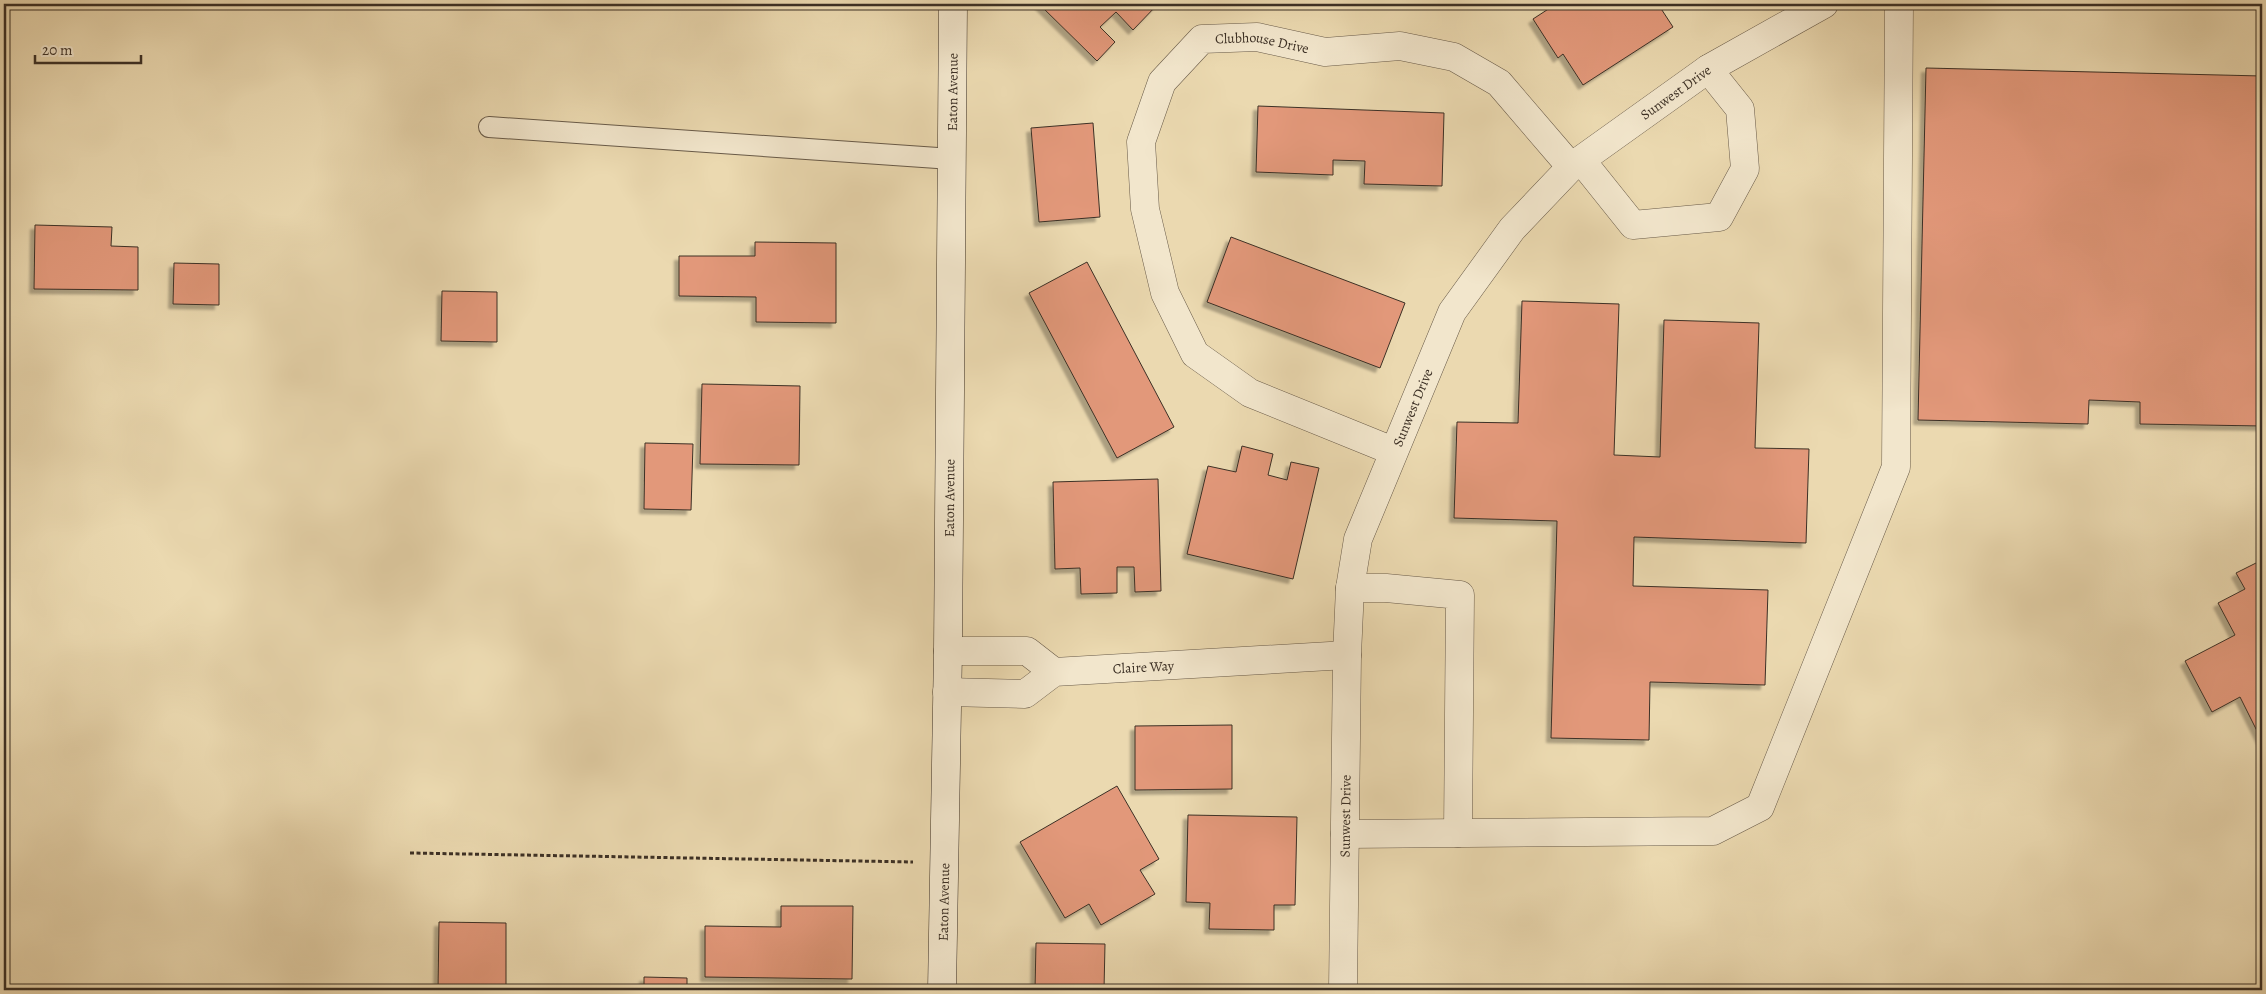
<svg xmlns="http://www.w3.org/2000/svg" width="2266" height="994" font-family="Alegreya,serif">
	<defs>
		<filter id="shadow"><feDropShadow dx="-4.5" dy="4.5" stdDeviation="1" flood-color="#0004"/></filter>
	</defs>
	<rect width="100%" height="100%" fill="#ebd9b0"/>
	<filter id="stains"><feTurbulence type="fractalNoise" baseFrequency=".004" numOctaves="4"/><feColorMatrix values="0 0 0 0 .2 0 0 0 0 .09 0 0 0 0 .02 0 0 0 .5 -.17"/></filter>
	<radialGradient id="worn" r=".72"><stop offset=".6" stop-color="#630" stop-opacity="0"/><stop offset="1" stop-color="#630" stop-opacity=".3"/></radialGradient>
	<g fill="#e2987a" stroke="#3c3025" filter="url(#shadow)">
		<path d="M1039 4H1158L1133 30 1116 12 1100 27 1115 42 1097 61Z"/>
		<path d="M1551 4H1658L1673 27 1583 85 1563 54 1558 58 1533 19 1553 6Z"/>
		<path d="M1926 68 2262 76V426L2140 424V402L2089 400 2088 424 1918 420Z"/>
		<path d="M1258 106 1444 113 1442 186 1364 184 1365 161 1333 160V175L1256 172Z"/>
		<path d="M1093 123 1100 217 1039 222 1031 128Z"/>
		<path d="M35 225 112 227 111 246 138 247V290L34 289Z"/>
		<path d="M1231 237 1405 303 1380 368 1207 302Z"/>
		<path d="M755 242 836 243V323L756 322V297L679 296V256H755Z"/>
		<path d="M1087 262 1174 427 1117 458 1029 293Z"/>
		<path d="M174 263 219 264V305L173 304Z"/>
		<path d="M442 291 497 292V342L441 341Z"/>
		<path d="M1522 301 1619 304 1614 455 1660 457 1664 320 1759 323 1755 448 1809 449 1806 543 1634 537 1633 586 1768 590 1765 685 1650 682 1649 740 1551 738 1557 521 1454 518 1457 422 1518 423Z"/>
		<path d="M702 384 800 386 799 465 700 464Z"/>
		<path d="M645 443 693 444 691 510 644 509Z"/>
		<path d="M1242 446 1273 454 1268 475 1287 480 1291 462 1319 468 1293 579 1187 554 1208 466 1236 472Z"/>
		<path d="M1158 479 1161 591 1135 592 1134 567H1117V593L1081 594 1080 568 1055 569 1053 482Z"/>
		<path d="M2262 560V741L2240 697 2212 712 2185 661 2235 635 2218 603 2245 589 2236 573Z"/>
		<path d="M1232 725V789L1135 790V726Z"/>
		<path d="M1117 786 1159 859 1140 870 1155 894 1101 925 1089 904 1065 918 1020 842Z"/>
		<path d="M1188 815 1297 817 1295 905H1274V930L1209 929 1210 903 1186 902Z"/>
		<path d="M781 906H853L852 979 705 977V926L781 927Z"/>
		<path d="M439 922 506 923V990H438Z"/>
		<path d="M1036 943 1105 944 1104 990H1035Z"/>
		<path d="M644 977 687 978V990H644Z"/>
	</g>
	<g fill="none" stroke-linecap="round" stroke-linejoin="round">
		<defs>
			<path id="lane" d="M489 127 952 159"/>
			<g id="street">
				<path d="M1581 160 1633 225 1719 217 1745 169 1740 109 1708 69"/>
				<path id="s1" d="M1393 451 1250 393 1195 354 1165 293 1145 209 1141 142 1162 82 1202 39 1257 37 1325 52 1400 46 1454 57 1499 83 1571 167"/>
				<path d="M1350 588H1386L1460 595 1458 833"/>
				<path d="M948 651H1027L1054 672"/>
				<path id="s2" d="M947 692 1025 694 1054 672 1347 655"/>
				<path d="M1345 834 1713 831 1760 807 1896 467 1899 4"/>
				<path id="s3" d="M1343 990 1347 655 1350 588 1358 539 1452 312 1512 229 1571 167 1708 69 1824 4"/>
			</g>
			<g id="secondary">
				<path id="s4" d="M942 990 948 651 953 4"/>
			</g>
		</defs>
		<use href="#lane" stroke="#685a48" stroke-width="22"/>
		<use href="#street" stroke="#685a48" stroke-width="29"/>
		<use href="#secondary" stroke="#3c3025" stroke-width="29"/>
		<path stroke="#3c3025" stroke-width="3" stroke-dasharray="4 2.5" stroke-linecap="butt" d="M410 853 913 862"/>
		<use href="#lane" stroke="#f2e6cc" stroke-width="20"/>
		<use href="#street" stroke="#f2e6cc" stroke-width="28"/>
		<use href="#secondary" stroke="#f2e6cc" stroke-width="28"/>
	</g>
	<g text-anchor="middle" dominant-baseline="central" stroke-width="4" stroke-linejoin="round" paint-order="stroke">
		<g font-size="14" fill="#3c3025" stroke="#f2e6cc">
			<text stroke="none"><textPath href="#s1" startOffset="626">Clubhouse Drive</textPath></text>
			<text stroke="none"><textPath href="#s4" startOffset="898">Eaton Avenue</textPath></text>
			<text stroke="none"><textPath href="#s3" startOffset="1014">Sunwest Drive</textPath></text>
			<text stroke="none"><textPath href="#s3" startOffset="594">Sunwest Drive</textPath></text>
			<text stroke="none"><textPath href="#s4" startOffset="492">Eaton Avenue</textPath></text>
			<text stroke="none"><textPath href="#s2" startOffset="204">Claire Way</textPath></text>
			<text stroke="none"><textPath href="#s3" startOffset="174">Sunwest Drive</textPath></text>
			<text stroke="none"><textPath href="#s4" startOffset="88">Eaton Avenue</textPath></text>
		</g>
	</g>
	<rect width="2266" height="994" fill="none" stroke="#ebd9b0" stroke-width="20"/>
	<rect x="5" y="5" width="2256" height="984" fill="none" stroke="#3c3025" stroke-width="2.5"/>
	<rect x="10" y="10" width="2246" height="974" fill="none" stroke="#3c3025"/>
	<path d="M35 55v8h106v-8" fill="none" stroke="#3c3025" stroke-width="2.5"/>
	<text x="42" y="55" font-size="15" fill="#3c3025" stroke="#f2e6cc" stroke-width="4" paint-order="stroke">20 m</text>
	<rect width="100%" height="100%" filter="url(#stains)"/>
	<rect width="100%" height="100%" fill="url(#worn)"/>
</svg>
